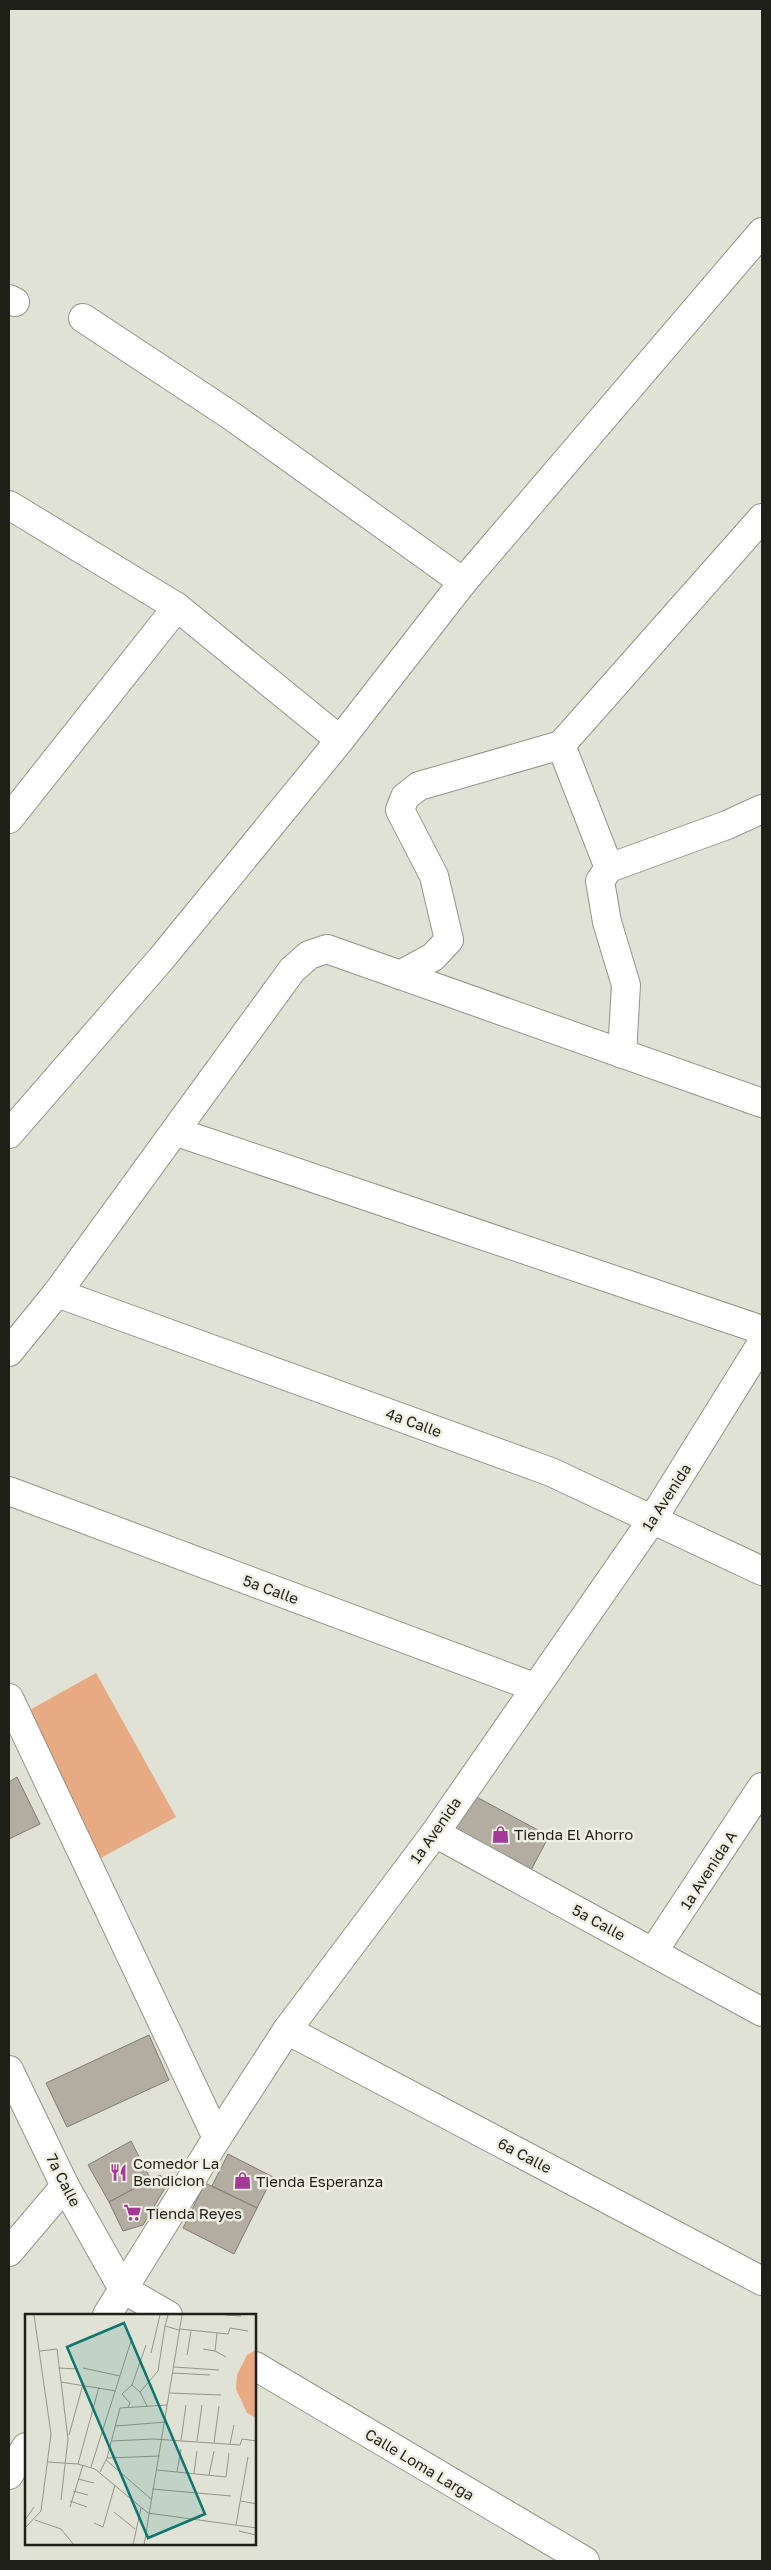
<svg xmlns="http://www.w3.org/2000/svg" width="771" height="2570" font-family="'Golos Text',sans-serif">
	<rect width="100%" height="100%" fill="#e1e2d6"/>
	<path fill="#e7aa82" d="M96 1673 176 1817 99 1859 19 1716Z"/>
	<g fill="#b2aca1" stroke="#817c72">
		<path d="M17 1777 40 1824 9 1839V1782Z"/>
		<path d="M471 1794 549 1836 529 1874 450 1832Z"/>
		<path d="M149 2035 169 2080 67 2127 46 2083Z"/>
		<path d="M131 2141 151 2180 109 2202 88 2165Z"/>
		<path d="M228 2154 273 2177 257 2208 212 2186Z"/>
		<path d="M160 2175 168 2183 143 2225 123 2231 109 2202Z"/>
		<path d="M205 2183 257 2208 234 2254 183 2228Z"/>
	</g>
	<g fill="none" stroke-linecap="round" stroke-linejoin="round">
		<defs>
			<g id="minor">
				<path d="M9 299 15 302"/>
				<path d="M83 318 233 417 463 582"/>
				<path d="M9 505 177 607 340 740"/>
				<path d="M9 819 177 607"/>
				<path d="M609 868 561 745 762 518"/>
				<path d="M400 975 433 957 449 940 434 876 400 810 405 797 419 786 561 745"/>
				<path d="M622 1054 626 985 607 922 600 881 609 868 727 825 762 809"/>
				<path d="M177 1132 762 1330"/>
				<path d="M9 1134 161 959 340 740 463 582 762 232"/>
				<path d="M57 1293 551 1472 762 1571"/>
				<path d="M9 1352 57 1293 292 970 309 955 327 949 762 1103"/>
				<path d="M9 1491 534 1687"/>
				<path d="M9 1698 217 2138"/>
				<path d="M435 1833 762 2012"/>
				<path d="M653 1952 762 1787"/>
				<path d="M287 2030 762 2281"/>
				<path d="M9 2070 65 2186 123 2289 168 2315"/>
				<path d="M9 2252 65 2186"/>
				<path d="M107 2315 217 2138 287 2030 435 1833 652 1520 762 1343"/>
				<path d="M255 2366 585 2561"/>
				<path d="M9 2475 26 2447"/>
			</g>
		</defs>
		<use href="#minor" stroke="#939388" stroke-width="30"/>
		<use href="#minor" stroke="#fff" stroke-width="28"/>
	</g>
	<defs>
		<symbol id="shop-bare" viewBox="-9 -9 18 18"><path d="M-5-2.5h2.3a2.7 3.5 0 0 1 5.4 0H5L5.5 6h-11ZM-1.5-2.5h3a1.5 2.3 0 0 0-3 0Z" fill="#a63998" stroke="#efefe3" stroke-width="2.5" paint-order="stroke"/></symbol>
		<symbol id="restaurant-bare" viewBox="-9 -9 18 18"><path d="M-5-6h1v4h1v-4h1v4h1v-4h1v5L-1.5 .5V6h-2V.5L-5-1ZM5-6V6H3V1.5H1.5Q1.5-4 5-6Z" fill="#a63998" stroke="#efefe3" stroke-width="2.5" paint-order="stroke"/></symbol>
		<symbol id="supermarket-bare" viewBox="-9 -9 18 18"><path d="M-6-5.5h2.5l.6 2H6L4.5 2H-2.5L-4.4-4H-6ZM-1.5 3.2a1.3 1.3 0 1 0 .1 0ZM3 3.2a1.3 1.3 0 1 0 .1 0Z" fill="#a63998" stroke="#efefe3" stroke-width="2.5" paint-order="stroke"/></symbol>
	</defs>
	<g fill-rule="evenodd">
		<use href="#shop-bare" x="488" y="1822" width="25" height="25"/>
		<use href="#restaurant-bare" x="106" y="2160" width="25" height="25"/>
		<use href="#shop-bare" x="230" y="2168" width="25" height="25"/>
		<use href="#supermarket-bare" x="120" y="2200" width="25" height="25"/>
	</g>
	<g text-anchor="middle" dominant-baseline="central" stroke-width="5" stroke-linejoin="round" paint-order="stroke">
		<g font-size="15" fill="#1f1f1a" stroke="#efefe3">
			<text transform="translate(414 1422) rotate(20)">4a Calle</text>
			<text transform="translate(666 1497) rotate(-57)">1a Avenida</text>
			<text transform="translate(271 1589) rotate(20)">5a Calle</text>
			<text transform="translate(435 1830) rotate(-55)">1a Avenida</text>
			<text transform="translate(708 1870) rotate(-57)">1a Avenida A</text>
			<text transform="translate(599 1922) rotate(29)">5a Calle</text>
			<text transform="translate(525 2155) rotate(28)">6a Calle</text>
			<text transform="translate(64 2180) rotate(63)">7a Calle</text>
			<text transform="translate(420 2464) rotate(31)">Calle Loma Larga</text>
		</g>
		<g font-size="15" fill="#1f1f1a" stroke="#efefe3" text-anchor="start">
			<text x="514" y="1834">Tienda El Ahorro</text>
			<text x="133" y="2163">Comedor La<tspan x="133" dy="17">Bendicion</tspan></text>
			<text x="256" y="2181">Tienda Esperanza</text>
			<text x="146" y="2213">Tienda Reyes</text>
		</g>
	</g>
	<g transform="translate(25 2314)">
		<rect width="231" height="231" fill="#e1e2d6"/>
		<path d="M231 36V104L222 99 211 75 212 61 222 41Z" fill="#e7aa82"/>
		<path fill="none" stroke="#93948b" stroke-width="1" d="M143 1 140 12 154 16M201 1 216 2M155 15 203 20 205 14 223 17M178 35 190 37 201 43M15 37 32 35 43 125 36 186M190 37 192 19M126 39 135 1M162 41 166 17M149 53 194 56M33 54 53 55M58 54 95 62M148 59 185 61M36 68 91 77M115 78 107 71 121 31M145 79 196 81M122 92 115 78 133 57 140 12M103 93 105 89 97 80 107 71M91 112 141 108M44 121 58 70M156 126 161 91M87 127 129 125 215 131 217 125 232 127M172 127 177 91M189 129 194 92M205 130 209 111M82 144 135 142M81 146 126 185M23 148 53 150 70 155 123 199 232 214M53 150 74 73M66 153 107 24M132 156 201 163 204 139M75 158 82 144 95 94 142 91M152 158 156 135M169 159 172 137M184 161 189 137M53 165 69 169M127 175 206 182M48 177 63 181M45 187 62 193M216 187 232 190M45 193 58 151M89 198 110 215M0 206 9 193M10 206 36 215 49 231M69 209 78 213 90 171M211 211 223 143M0 214 16 197 26 120 9 1M214 217 231 221M108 231 116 194M119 231 157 1"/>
		<path fill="#0f766e" fill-opacity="0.15" stroke="#0f766e" stroke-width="2.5" d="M99 9 180 200 123 224 42 33Z"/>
		<rect width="231" height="231" fill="none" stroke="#1f1f1a" stroke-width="2.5"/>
	</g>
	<rect width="771" height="2570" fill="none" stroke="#1f1f1a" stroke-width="20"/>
</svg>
